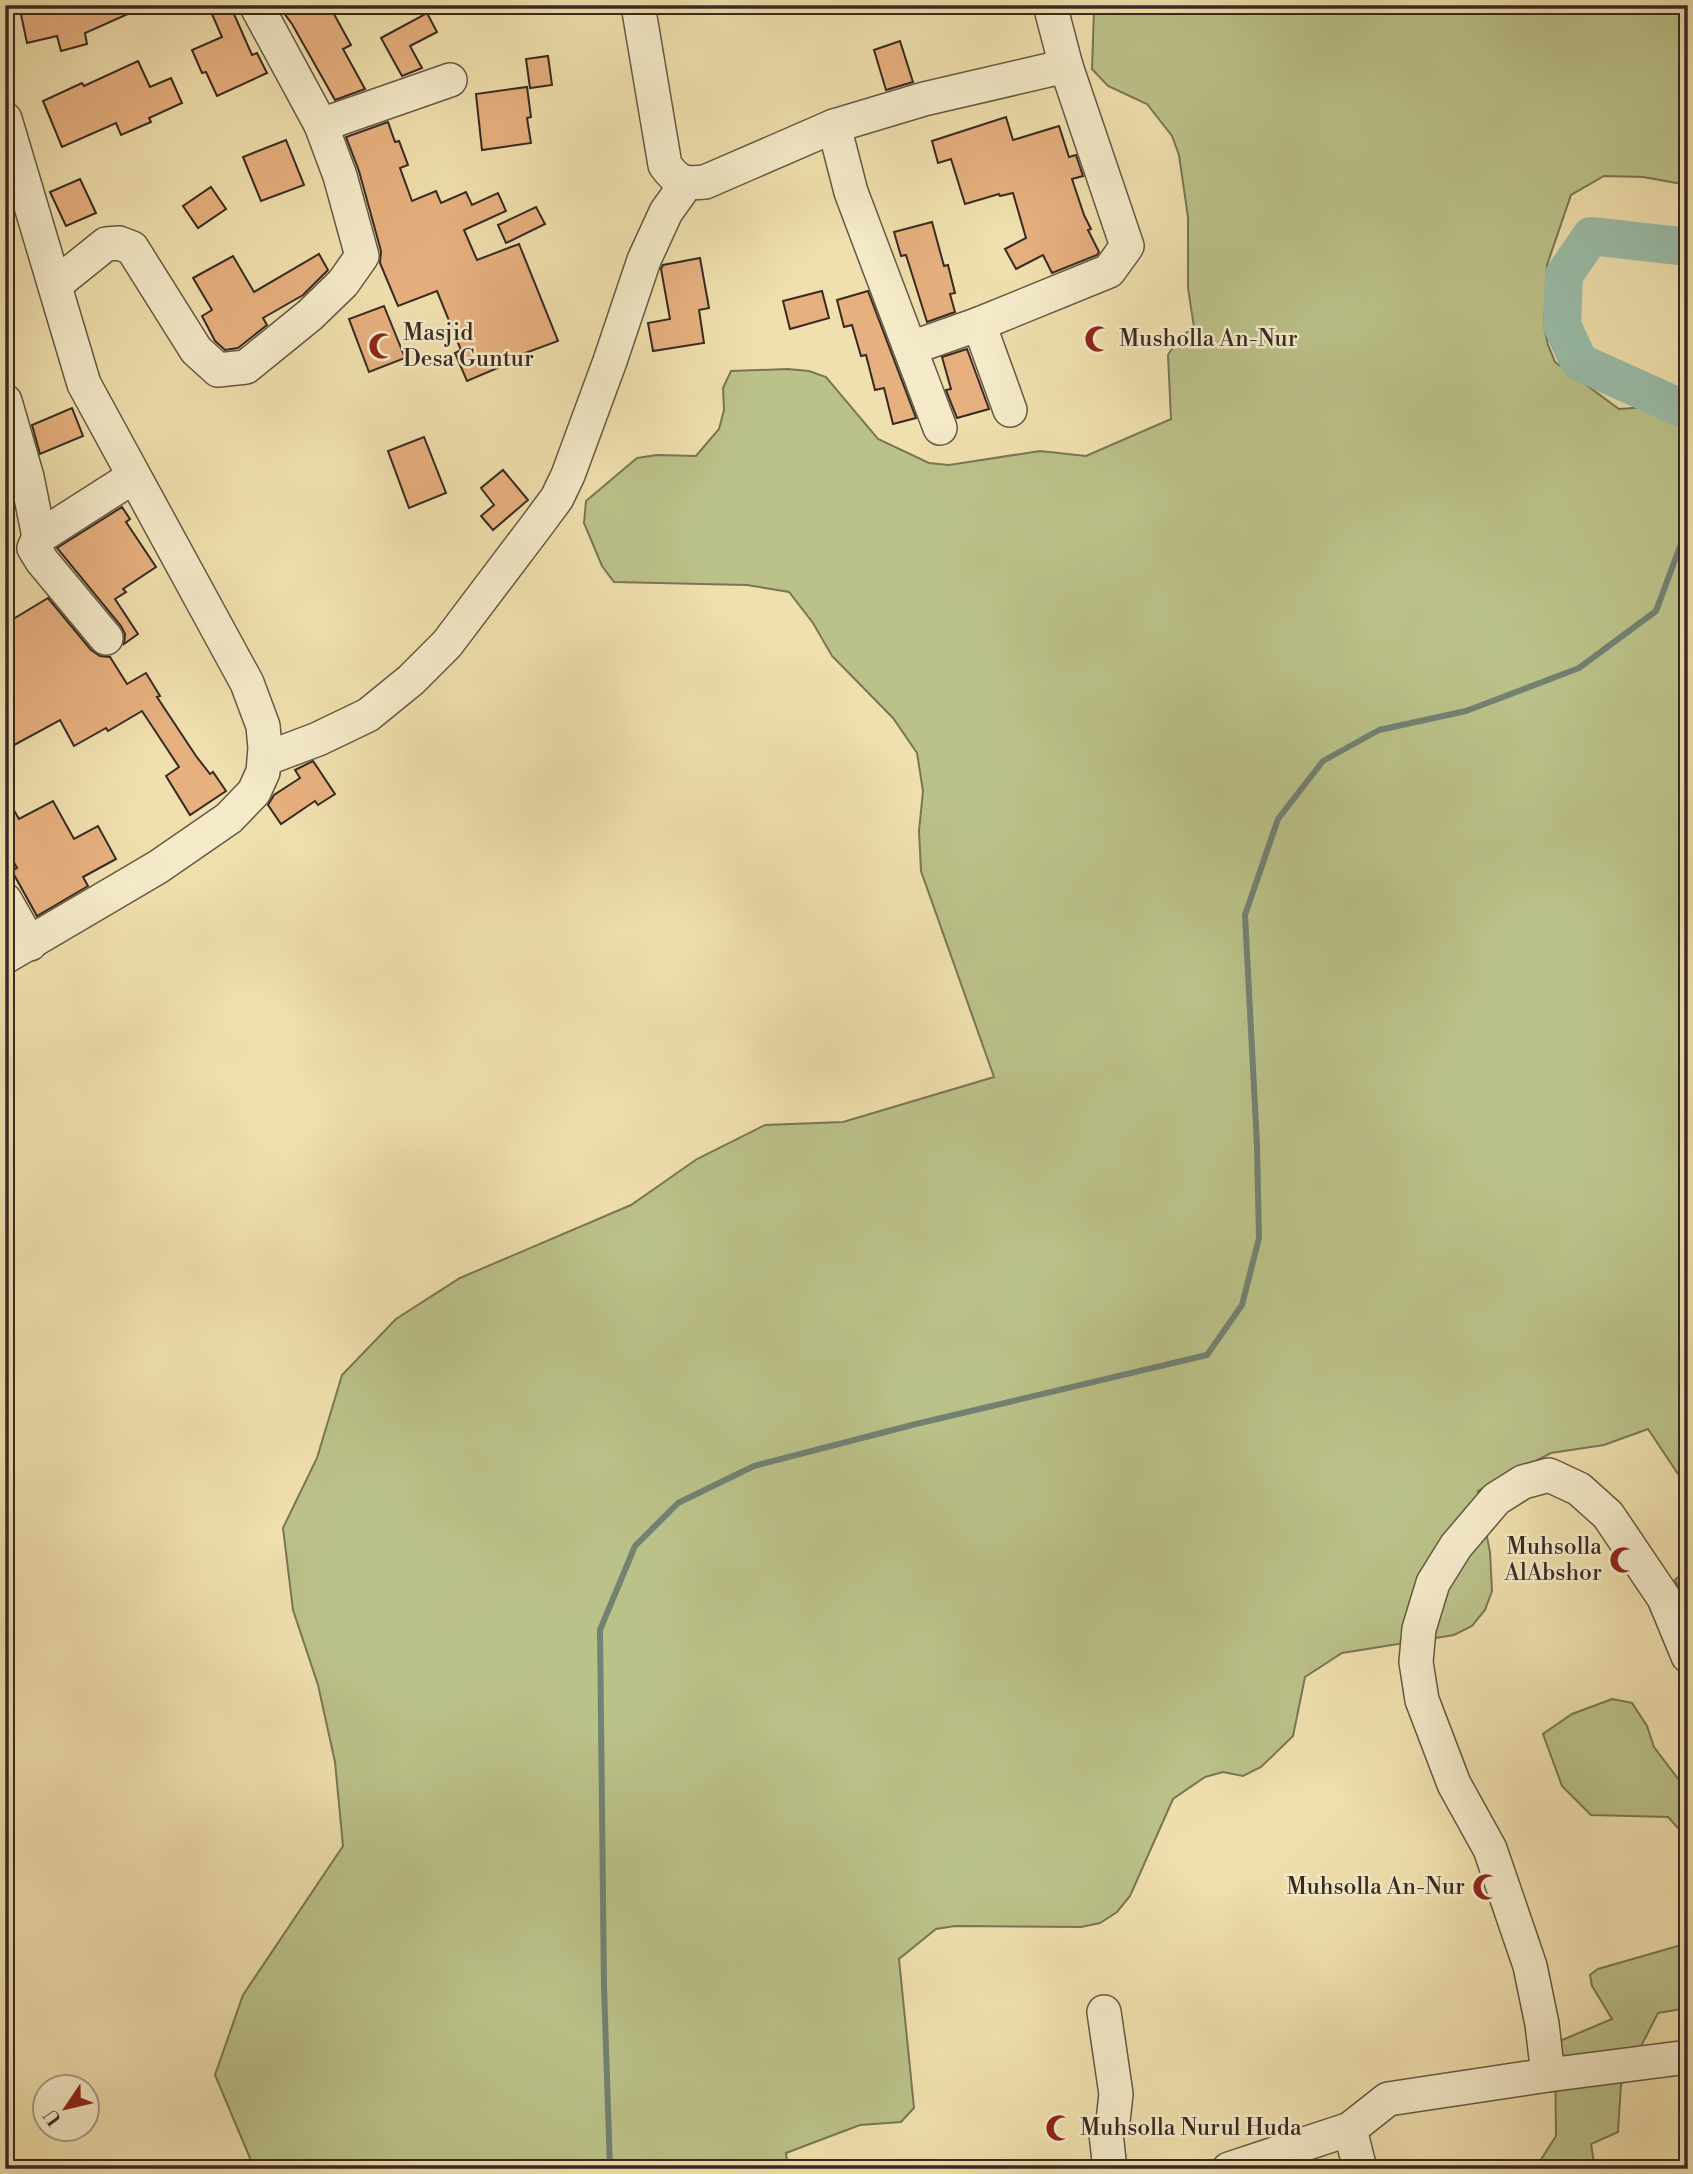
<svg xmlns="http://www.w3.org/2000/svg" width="1693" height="2174" font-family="'Libre Bodoni',serif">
	<rect width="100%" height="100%" fill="#f0e0ad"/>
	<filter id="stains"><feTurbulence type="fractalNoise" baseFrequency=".00286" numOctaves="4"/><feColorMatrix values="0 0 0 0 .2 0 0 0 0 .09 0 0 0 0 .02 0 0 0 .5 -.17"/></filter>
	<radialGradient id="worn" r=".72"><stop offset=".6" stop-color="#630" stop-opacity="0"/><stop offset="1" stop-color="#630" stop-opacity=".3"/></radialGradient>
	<g fill="#bbc289" stroke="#797656" stroke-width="2">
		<path d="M1100 5H1688V185L1643 177 1604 176 1571 195 1547 265 1544 326 1548 345 1555 362 1619 409 1688 404V1489L1648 1429 1604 1445 1551 1453 1478 1491 1490 1552 1492 1591 1485 1610 1472 1626 1454 1635 1342 1653 1305 1677 1293 1736 1261 1767 1243 1776 1223 1772 1205 1777 1173 1799 1130 1896 1117 1912 1100 1923 1081 1927 955 1926 936 1929 899 1959 914 2108 901 2122 860 2125 786 2153 788 2169H252L250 2158 215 2075 243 1995 343 1846 335 1762 318 1685 293 1610 283 1528 317 1458 342 1375 396 1319 460 1278 631 1205 697 1159 765 1125 843 1122 994 1077 921 871 919 831 923 791 917 753 893 718 832 656 813 623 789 592 747 585 614 582 602 566 584 523 586 501 637 458 657 455 696 456 719 429 724 410 723 388 731 371 788 369 809 371 826 377 878 439 929 463 949 465 1040 451 1086 456 1171 419 1168 355 1178 339 1194 327 1188 288V217L1179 155 1172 136 1147 104 1108 86 1092 69 1094 11Z"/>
		<path d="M1688 1568V1608L1675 1580Z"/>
		<path d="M1612 1699 1632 1703 1647 1726 1654 1747 1688 1792V1839L1668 1817 1591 1815 1562 1786 1543 1734 1572 1714Z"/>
		<path d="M1688 1943V2008L1658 2013 1621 2085 1618 2132 1591 2144 1595 2169H1535L1556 2136 1555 2043 1612 2019 1592 1986 1590 1975 1598 1969Z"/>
	</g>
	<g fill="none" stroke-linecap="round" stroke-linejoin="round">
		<path stroke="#728273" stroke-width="6" d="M610 2169 604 1986 600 1630 635 1546 678 1503 754 1466 916 1424 1207 1355 1242 1305 1259 1238 1257 1145 1245 915 1278 819 1323 761 1379 730 1466 711 1579 668 1656 611 1688 525"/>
		<path stroke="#9abda9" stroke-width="38" d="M1688 247 1591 236 1564 275 1562 325 1579 362 1688 411"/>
	</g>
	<g fill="#e7b07f" stroke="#372a22" stroke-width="2">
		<path d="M19 5H148L85 33 87 44 61 51 57 36 27 43Z"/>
		<path d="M208 5H230L252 55 257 53 267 73 217 96 206 72 202 73 192 50 222 37Z"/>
		<path d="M278 5H329L351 45 343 49 365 89 335 100 292 24Z"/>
		<path d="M427 13 437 32 410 46 422 68 402 76 381 38Z"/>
		<path d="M900 41 913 82 886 90 874 50Z"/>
		<path d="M548 56 552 85 530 88 526 59Z"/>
		<path d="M138 61 150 87 171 78 182 103 149 118 151 122 121 135 116 123 62 147 43 101 82 83 84 86Z"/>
		<path d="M527 87 531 117 527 118 531 143 482 150 476 94Z"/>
		<path d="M1006 117 1013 140 1059 126 1069 157 1076 155 1083 176 1072 179 1084 215 1091 229 1088 230 1099 252 1097 255 1052 273 1043 255 1016 269 1005 249 1026 238 1013 193 1000 196 999 194 965 204 951 159 938 163 932 141Z"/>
		<path d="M388 122 395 142 399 141 408 165 400 168 412 201 436 191 441 203 466 192 472 205 498 193 506 211 464 230 477 260 519 244 558 341 498 363 500 367 467 381 455 353 461 350 437 291 398 306 380 263 381 251 359 171 346 137Z"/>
		<path d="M286 140 304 185 261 201 243 157Z"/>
		<path d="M80 179 96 213 66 226 50 192Z"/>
		<path d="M211 187 226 209 198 228 183 206Z"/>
		<path d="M536 207 545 224 506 243 498 225Z"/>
		<path d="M932 222 944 266 948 265 955 293 950 294 955 312 927 322 906 255 901 256 894 232Z"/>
		<path d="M319 254 328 270 303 295 263 318 267 325 238 348 225 350 215 341 202 316 212 310 193 278 233 256 254 292Z"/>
		<path d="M700 258 709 308 699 310 704 343 653 351 648 323 670 319 661 269 663 265Z"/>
		<path d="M822 291 829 318 790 329 783 301Z"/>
		<path d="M868 291 916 418 893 424 884 388 875 390 866 355 861 356 852 325 844 327 837 300Z"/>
		<path d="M384 306 405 358 369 372 349 319Z"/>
		<path d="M967 349 989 409 957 418 946 390 951 389 942 357Z"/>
		<path d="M72 408 83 436 40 454 32 425Z"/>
		<path d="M424 437 446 493 409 508 388 451Z"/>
		<path d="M503 470 528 500 493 530 481 516 494 505 481 488Z"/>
		<path d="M122 507 130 519 126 522 156 567 123 589 126 592 115 599 138 634 124 644 125 634 121 626 57 548Z"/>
		<path d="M48 598 91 650 100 656 110 657 127 684 146 673 160 696 157 697 196 756 210 774 213 772 226 791 190 815 166 776 179 767 142 711 108 731 106 728 74 746 60 720 5 750V624Z"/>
		<path d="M313 761 335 794 318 805 315 801 281 824 268 805 274 795 300 778 295 770Z"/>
		<path d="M5 795 19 819 53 801 74 839 98 826 116 859 83 877 88 886 37 916 12 871 17 868 5 847Z"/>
	</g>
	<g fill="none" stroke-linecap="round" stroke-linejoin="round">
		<defs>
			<g id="minor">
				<path d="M638 5 665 165C678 183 684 184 705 182L834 126"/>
				<path d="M5 119 84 384 247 683 263 726 265 748 263 772 254 792 229 818 158 867 5 957"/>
				<path d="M321 125 450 80"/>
				<path d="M55 285 106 244 119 243 132 248 196 350 218 370 246 367 310 315 343 283 362 256 340 176 321 125 256 5"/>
				<path d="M911 348 979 324"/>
				<path d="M5 401 27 477 39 537"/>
				<path d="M1010 410 979 324 1109 271 1127 246 1066 66 1050 5"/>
				<path d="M940 428 851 192 834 126 924 99 1066 66"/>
				<path d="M106 638 42 561 34 548 39 537 133 477"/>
				<path d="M265 759 318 739 368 715 411 680 447 644 537 525 557 498 568 475 610 361 644 260 666 212 686 184"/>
				<path d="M5 900 30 944"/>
				<path d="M1104 2012 1116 2094 1113 2121 1106 2134 1110 2169"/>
				<path d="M1548 2075 1688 2057"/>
				<path d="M1350 2129 1360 2169"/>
				<path d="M1229 2169 1350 2129 1388 2099 1548 2075 1542 2024 1530 1966 1490 1849 1454 1784 1422 1700 1416 1662 1419 1629 1433 1583 1456 1546 1496 1499 1523 1482 1549 1475 1579 1489 1608 1515 1664 1598 1688 1656"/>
			</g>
		</defs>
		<use href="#minor" stroke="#655845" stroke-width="36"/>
		<use href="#minor" stroke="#f5ebca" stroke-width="33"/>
	</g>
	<defs>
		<symbol id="mosque-bare" viewBox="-9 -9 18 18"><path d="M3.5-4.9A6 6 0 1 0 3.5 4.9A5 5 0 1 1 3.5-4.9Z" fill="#8f2418" stroke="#f5ebca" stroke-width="2.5" paint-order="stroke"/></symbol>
	</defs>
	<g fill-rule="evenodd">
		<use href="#mosque-bare" x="1079" y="320" width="38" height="38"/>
		<use href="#mosque-bare" x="363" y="327" width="38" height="38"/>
		<use href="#mosque-bare" x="1604" y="1541" width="38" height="38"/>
		<use href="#mosque-bare" x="1467" y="1868" width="38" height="38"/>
		<use href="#mosque-bare" x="1040" y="2109" width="38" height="38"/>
	</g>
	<g text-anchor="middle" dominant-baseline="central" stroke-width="5" stroke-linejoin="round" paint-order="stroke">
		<g font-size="23" fill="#372a22" stroke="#f5ebca" text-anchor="start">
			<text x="403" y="333">Masjid<tspan x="403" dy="26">Desa Guntur</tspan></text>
			<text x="1119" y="339">Musholla An-Nur</text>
			<text x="1602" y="1547" text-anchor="end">Muhsolla<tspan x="1602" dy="26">AlAbshor</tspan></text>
			<text x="1465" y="1887" text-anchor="end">Muhsolla An-Nur</text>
			<text x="1080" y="2128">Muhsolla Nurul Huda</text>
		</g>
	</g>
	<rect width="1693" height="2174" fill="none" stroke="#f0e0ad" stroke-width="28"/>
	<rect x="7" y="7" width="1679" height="2160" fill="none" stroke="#372a22" stroke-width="3.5"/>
	<rect x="14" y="14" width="1665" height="2146" fill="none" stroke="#372a22" stroke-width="2"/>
	<g transform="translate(66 2108) rotate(235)"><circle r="33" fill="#f5ebca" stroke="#a99e87" stroke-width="2"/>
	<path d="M0-5L12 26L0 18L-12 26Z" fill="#8f2418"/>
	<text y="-10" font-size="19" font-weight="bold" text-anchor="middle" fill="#372a22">U</text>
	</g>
	<rect width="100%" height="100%" filter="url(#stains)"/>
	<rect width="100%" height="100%" fill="url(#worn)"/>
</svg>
